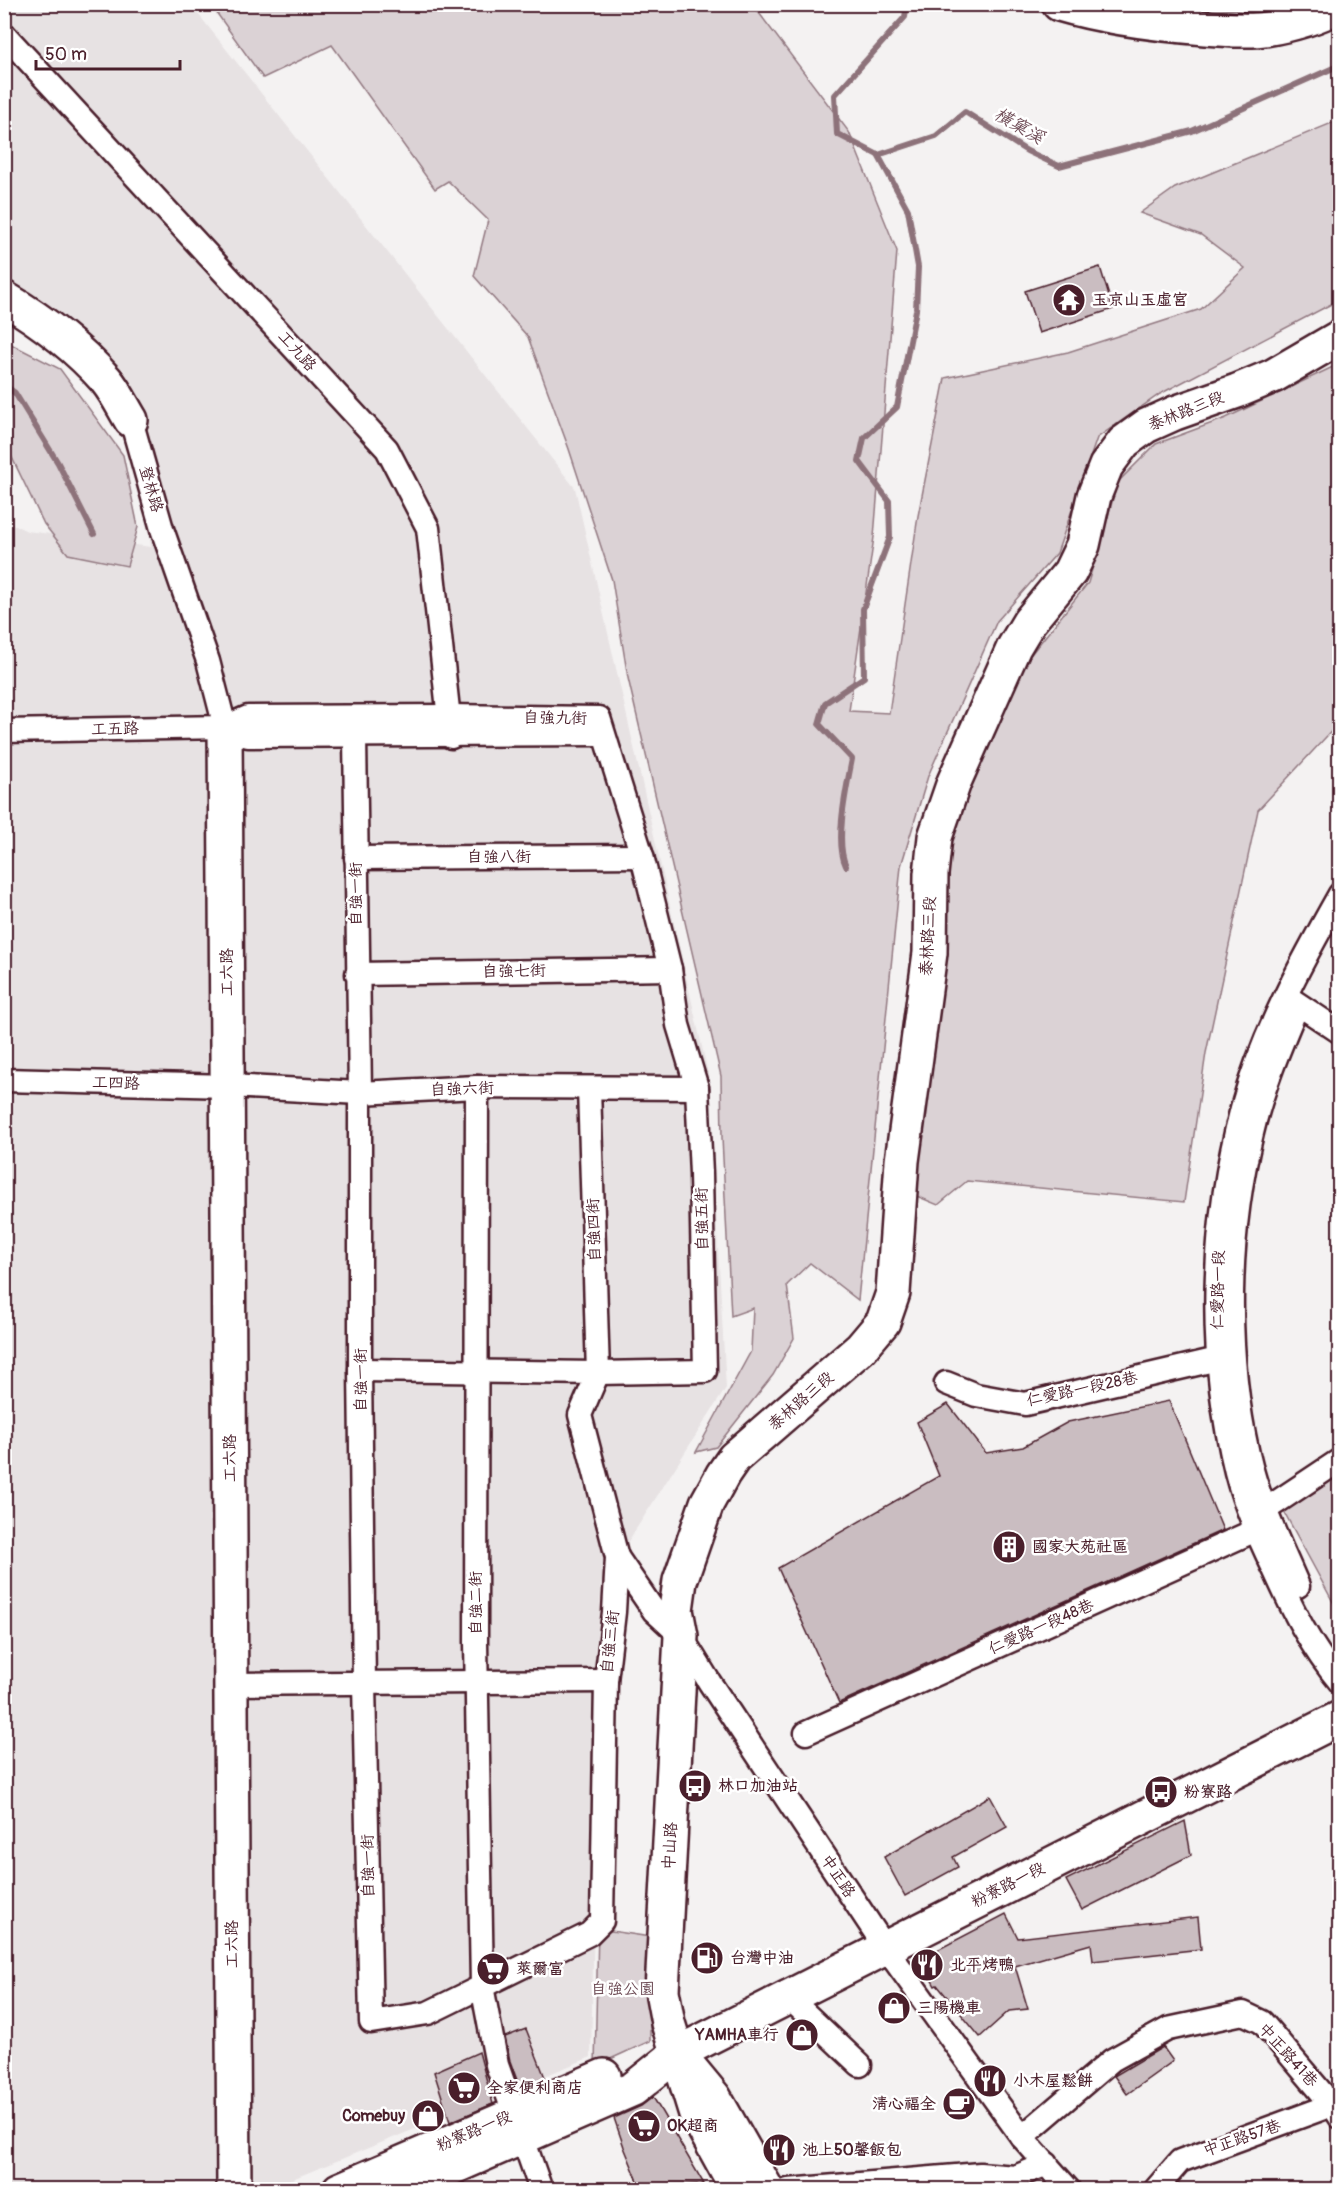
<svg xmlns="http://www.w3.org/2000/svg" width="1344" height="2194" font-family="Pangolin,'LXGW WenKai TC',sans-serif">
	<rect width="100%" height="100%" fill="#f4f2f2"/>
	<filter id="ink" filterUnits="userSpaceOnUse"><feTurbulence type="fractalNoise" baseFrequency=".0167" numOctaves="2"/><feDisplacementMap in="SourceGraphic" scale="12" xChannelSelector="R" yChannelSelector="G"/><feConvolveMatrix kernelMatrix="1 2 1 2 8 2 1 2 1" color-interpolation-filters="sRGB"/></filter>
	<g filter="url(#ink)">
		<path fill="#e7e2e3" d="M5 5H191L575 488 708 1073 726 1388 601 1584 591 2057 268 2189H5L4 520 27 531 151 547 125 371 5 274Z"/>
		<g fill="#dbd2d5" stroke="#927880" stroke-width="1.5">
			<path d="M211 5H753L849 132 897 251 874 537 849 711 889 713 918 516 945 378 1068 352 1201 309 1245 268 1201 235 1140 213 1175 188 1339 120V300L1160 394 1097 438 1057 553 997 621 928 776 901 866 858 1300 810 1263 787 1285 794 1338 773 1375 716 1447 696 1452 751 1351 753 1308 731 1316 722 1138 721 1076 628 678 612 580 569 449 528 337 474 276 488 220 448 181 435 189 332 45 263 78Z"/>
			<path d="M1151 5H1298L1209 11Z"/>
			<path d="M5 341 60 369 123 455 138 527 127 566 68 554 44 524 5 443Z"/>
			<path d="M1339 364V723L1258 810 1206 1053 1184 1202 967 1181 938 1205 907 1192 943 843 1012 678 1088 583 1118 482 1156 444 1226 418Z"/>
			<path d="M1339 1470V1613L1282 1508Z"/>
			<path d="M598 1929 650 1937V2041L595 2066Z"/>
		</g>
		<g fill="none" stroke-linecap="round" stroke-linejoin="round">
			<g stroke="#8d727a" stroke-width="6">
				<path d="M907 4 905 17 835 95 837 134 878 155 936 136 965 112 1027 151 1059 166 1192 131 1340 65"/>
				<path d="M4 385 15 393 58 463 94 534"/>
				<path d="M846 866C834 842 847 786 852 759L819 724 825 703 864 677 863 609 890 537 889 501 859 461 864 438 897 407 916 310 918 267 908 210 878 155"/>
			</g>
		</g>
		<g fill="#cabdc1" stroke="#4a1f2b" stroke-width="1.5">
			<path d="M1100 267 1113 309 1039 333 1025 291Z"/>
			<path d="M1169 1401 1223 1530 839 1703 778 1568 939 1476 917 1422 948 1404 986 1453 1023 1447 1068 1422Z"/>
			<path d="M990 1796 1007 1827 953 1857 958 1867 905 1896 884 1857Z"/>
			<path d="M1185 1821 1191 1855 1082 1910 1066 1880Z"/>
			<path d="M1006 1914 1018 1938 1198 1917 1201 1949 1093 1961 1091 1944 1015 1966 1028 2009 1009 2011 980 2037 937 1985 935 1986 920 1959Z"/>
			<path d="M526 2029 546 2080 521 2091 510 2061 505 2037Z"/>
			<path d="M1163 2047 1173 2061 1127 2094 1114 2076Z"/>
			<path d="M479 2052 493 2104 450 2122 434 2072Z"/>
			<path d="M653 2097 704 2184 640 2186 624 2147 614 2118 641 2106Z"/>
		</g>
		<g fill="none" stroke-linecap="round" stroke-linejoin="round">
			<defs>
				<g id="street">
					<path d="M4 34 387 449 428 528 451 737"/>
					<path d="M131 420 162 529 208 661 225 727"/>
					<path d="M225 727 248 717 449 716 599 718 642 856 670 969 678 1025 697 1088 701 1174 705 1371 598 1373 360 1370"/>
					<path d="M4 731 225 727 248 736 603 734"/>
					<path d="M355 737 360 1093V1370L364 1683 371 2022 428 2013 589 1934 602 1921 606 1681 614 1612 617 1557 580 1415 598 1373 589 1088"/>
					<path d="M356 858 642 856"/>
					<path d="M1340 894C1301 963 1263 1032 1242 1108 1211 1226 1207 1353 1236 1472 1244 1505 1259 1538 1274 1569 1292 1609 1311 1648 1340 1682"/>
					<path d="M357 974 670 969"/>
					<path d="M1286 996 1340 1032"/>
					<path d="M1296 1009C1279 1049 1262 1090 1252 1133 1227 1236 1225 1351 1248 1454 1258 1500 1280 1544 1298 1586"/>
					<path d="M4 1080 228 1086 360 1093 477 1087 697 1088"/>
					<path d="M477 1087 476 1642 482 1986 497 2065 541 2190"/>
					<path d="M946 1383 976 1395 1025 1404 1218 1359"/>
					<path d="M617 1557 654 1611 681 1636 710 1683 885 1947 1022 2137 1069 2190"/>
					<path d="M231 1684 606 1681"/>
					<path d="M806 1733 1256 1530 1265 1510 1340 1460"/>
					<path d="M787 1996 860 2065"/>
					<path d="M1022 2137 1112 2060 1168 2029 1243 2013 1262 2022 1333 2106 1340 2117"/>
					<path d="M788 2190 980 2174 1015 2177 1047 2164"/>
					<path d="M1155 2190 1180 2161 1340 2102"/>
				</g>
				<g id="secondary">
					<path d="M1059 4C1106 18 1156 24 1205 28 1225 29 1246 32 1265 29 1290 25 1317 17 1340 5"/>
					<path d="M4 298C41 320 78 348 106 380 116 392 123 407 131 420"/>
					<path d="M225 727 234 2190"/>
					<path d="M690 2068 714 2097 767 2190"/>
					<path d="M339 2190 604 2076"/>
					<path d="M401 2190 633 2089 678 2053 1340 1718"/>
					<path d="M738 2190 696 2114 668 2023 662 1991 681 1636 676 1610 680 1581 707 1503 723 1474 734 1458 861 1348 883 1322 893 1293 902 1161 930 953 931 874 935 837 954 782 1014 647 1029 622 1070 572 1083 545 1094 496 1106 466 1124 442 1146 426 1175 413 1237 391 1273 376 1340 337"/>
				</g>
			</defs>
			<use href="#street" stroke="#4a1f2b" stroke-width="27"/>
			<use href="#secondary" stroke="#4a1f2b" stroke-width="38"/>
			<use href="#street" stroke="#fff" stroke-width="22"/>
			<use href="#secondary" stroke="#fff" stroke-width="33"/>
		</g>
	</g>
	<defs>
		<symbol id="temple-disc" viewBox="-11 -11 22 22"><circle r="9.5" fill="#4a1f2b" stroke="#fff"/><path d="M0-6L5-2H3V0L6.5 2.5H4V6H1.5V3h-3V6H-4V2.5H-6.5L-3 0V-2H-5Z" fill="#fff"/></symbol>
		<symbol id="building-disc" viewBox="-11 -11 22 22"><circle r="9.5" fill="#4a1f2b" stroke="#fff"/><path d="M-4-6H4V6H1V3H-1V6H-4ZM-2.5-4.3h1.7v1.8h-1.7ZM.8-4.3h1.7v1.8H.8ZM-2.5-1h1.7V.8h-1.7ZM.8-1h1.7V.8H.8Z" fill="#fff"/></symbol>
		<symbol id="bus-disc" viewBox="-11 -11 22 22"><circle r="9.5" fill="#4a1f2b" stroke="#fff"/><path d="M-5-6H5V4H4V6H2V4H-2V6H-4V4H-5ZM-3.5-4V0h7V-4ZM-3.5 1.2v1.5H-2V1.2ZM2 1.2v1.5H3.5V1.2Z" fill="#fff"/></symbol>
		<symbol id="fuel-disc" viewBox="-11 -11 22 22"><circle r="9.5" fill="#4a1f2b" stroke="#fff"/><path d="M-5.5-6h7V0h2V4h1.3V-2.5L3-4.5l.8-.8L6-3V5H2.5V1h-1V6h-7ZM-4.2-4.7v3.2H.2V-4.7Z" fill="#fff"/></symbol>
		<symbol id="restaurant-disc" viewBox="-11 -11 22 22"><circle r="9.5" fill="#4a1f2b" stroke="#fff"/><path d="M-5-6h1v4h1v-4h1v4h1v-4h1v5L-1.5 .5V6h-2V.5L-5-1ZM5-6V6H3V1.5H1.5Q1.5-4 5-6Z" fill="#fff"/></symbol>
		<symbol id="supermarket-disc" viewBox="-11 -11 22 22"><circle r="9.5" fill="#4a1f2b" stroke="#fff"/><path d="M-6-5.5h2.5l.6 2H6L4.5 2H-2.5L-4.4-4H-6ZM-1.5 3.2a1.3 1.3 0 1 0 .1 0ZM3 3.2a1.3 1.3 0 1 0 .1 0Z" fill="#fff"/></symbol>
		<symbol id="shop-disc" viewBox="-11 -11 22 22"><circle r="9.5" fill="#4a1f2b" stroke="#fff"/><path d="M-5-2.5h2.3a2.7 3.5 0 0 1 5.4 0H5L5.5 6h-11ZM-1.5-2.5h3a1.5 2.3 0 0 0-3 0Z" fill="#fff"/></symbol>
		<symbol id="cafe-disc" viewBox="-11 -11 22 22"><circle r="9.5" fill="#4a1f2b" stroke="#fff"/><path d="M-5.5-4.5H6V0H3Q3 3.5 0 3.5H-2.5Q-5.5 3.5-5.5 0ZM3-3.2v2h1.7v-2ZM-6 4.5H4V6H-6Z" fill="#fff"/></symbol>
	</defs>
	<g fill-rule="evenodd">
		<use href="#temple-disc" x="1050" y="281" width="38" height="38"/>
		<use href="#building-disc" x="990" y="1528" width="38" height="38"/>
		<use href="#bus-disc" x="676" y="1767" width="38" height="38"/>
		<use href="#bus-disc" x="1142" y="1773" width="38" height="38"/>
		<use href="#fuel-disc" x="688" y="1939" width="38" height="38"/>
		<use href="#restaurant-disc" x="908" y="1946" width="38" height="38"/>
		<use href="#supermarket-disc" x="474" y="1950" width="38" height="38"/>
		<use href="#shop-disc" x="875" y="1989" width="38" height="38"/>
		<use href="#shop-disc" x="783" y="2016" width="38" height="38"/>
		<use href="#restaurant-disc" x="971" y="2062" width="38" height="38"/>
		<use href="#supermarket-disc" x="445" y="2069" width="38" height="38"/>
		<use href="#cafe-disc" x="940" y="2085" width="38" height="38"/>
		<use href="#shop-disc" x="409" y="2097" width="38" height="38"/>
		<use href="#supermarket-disc" x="625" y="2107" width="38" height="38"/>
		<use href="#restaurant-disc" x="760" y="2131" width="38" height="38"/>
	</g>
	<g text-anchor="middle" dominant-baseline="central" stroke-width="5" stroke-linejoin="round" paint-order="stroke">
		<g font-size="16" font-weight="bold" fill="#4a1f2b" stroke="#fff" text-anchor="start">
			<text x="1092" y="300">玉京山玉虛宮</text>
			<text x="1032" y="1547">國家大苑社區</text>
			<text x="718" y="1786">林口加油站</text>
			<text x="1184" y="1792">粉寮路</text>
			<text x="730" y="1958">台灣中油</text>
			<text x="950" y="1965">北平烤鴨</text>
			<text x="516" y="1969">萊爾富</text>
			<text x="917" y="2008">三陽機車</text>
			<text x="779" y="2035" text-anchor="end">YAMHA車行</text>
			<text x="1013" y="2081">小木屋鬆餅</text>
			<text x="487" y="2088">全家便利商店</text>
			<text x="936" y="2104" text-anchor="end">清心福全</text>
			<text x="405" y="2116" text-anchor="end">Comebuy</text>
			<text x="667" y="2126">OK超商</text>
			<text x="802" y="2150">池上50馨飯包</text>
		</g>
		<g font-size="16" fill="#4a1f2b" stroke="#fff">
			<text transform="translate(297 351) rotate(48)">工九路</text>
			<text transform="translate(1186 411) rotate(-22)">泰林路三段</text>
			<text transform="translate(151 489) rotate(74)">登林路</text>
			<text transform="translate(555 718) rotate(1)">自強九街</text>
			<text transform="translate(115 729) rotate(-1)">工五路</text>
			<text x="499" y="857">自強八街</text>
			<text transform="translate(356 894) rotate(-90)">自強一街</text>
			<text transform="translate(928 936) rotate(-87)">泰林路三段</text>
			<text transform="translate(514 971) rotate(-1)">自強七街</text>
			<text transform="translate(227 972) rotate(-90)">工六路</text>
			<text transform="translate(116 1083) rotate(2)">工四路</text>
			<text transform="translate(462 1089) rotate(-2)">自強六街</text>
			<text transform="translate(702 1219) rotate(-91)">自強五街</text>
			<text transform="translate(594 1230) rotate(-92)">自強四街</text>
			<text transform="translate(1218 1290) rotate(-89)">仁愛路一段</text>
			<text transform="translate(361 1380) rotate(-90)">自強一街</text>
			<text transform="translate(1082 1389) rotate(-12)">仁愛路一段28巷</text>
			<text transform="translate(801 1401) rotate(-41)">泰林路三段</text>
			<text transform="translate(230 1458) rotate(-90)">工六路</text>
			<text transform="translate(476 1603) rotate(-90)">自強二街</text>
			<text transform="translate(1041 1627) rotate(-24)">仁愛路一段48巷</text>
			<text transform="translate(610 1642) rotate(-84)">自強三街</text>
			<text transform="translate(670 1846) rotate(-87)">中山路</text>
			<text transform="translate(368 1866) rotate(-91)">自強一街</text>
			<text transform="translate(838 1876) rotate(56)">中正路</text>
			<text transform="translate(1008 1885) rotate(-27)">粉寮路一段</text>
			<text transform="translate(232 1944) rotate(-90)">工六路</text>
			<text transform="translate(1288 2055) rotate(48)">中正路41巷</text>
			<text transform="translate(474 2131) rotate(-23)">粉寮路一段</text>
			<text transform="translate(1242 2138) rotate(-19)">中正路57巷</text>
		</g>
		<g font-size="16" fill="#6e4c56" stroke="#fff">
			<text x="623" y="1989">自強公園</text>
		</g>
		<g font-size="18" font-style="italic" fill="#714f59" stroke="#fff">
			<text transform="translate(1019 126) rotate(30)">橫窠溪</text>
		</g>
	</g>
	<rect width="1344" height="2194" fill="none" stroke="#fff" stroke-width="24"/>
	<rect x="12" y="12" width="1320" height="2170" fill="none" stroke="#4a1f2b" stroke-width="2" filter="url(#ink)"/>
	<path d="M36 60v9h144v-9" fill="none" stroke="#4a1f2b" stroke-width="3"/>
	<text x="45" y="60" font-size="18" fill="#4a1f2b" stroke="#ffffff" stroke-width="4.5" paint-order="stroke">50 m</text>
</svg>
